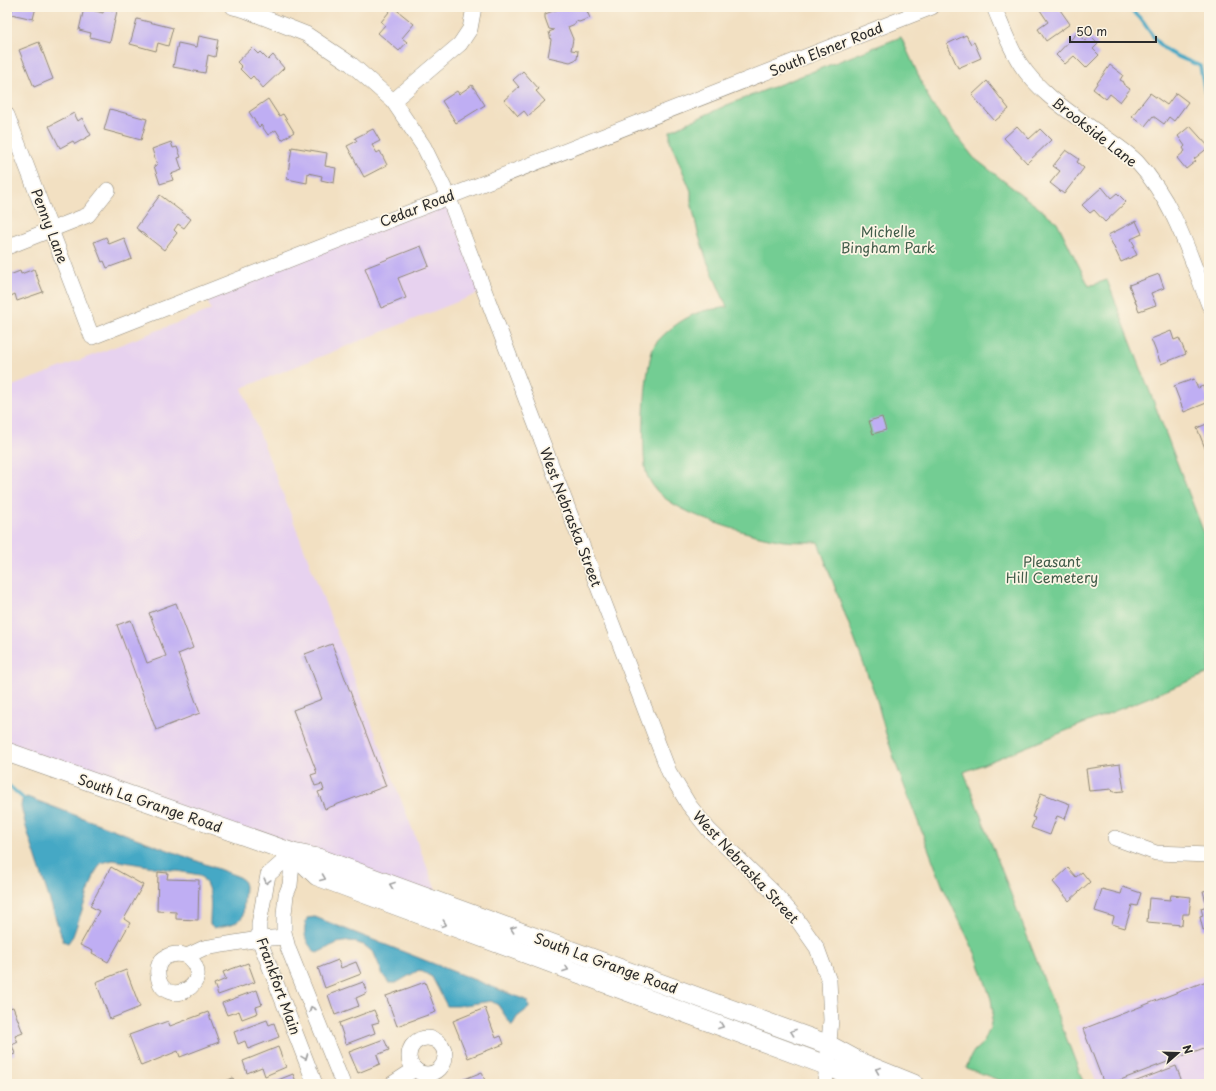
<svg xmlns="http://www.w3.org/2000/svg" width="1216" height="1091" font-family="'Playpen Sans',sans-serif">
	<rect width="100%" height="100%" fill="#fcf5e5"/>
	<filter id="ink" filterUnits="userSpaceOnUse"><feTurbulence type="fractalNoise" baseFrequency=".025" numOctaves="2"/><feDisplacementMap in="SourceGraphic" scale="8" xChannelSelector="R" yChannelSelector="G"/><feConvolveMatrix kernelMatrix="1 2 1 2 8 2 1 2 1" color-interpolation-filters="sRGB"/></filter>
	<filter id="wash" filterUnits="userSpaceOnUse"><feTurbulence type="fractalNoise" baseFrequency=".012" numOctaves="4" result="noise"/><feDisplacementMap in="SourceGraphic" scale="16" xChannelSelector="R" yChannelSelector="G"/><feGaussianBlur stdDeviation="0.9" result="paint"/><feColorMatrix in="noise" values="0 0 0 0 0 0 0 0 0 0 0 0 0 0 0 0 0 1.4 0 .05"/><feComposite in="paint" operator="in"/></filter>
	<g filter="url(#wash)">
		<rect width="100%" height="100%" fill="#f2e0c2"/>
		<g fill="#e7d2ef">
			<path d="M446 200 482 292 242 388 439 898 7 747V388L211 310 205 295Z"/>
			<path d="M1209 974V1084H1097L1075 1027Z"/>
		</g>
		<path fill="#73cd93" stroke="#4f7c5f" d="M901 37 931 103 974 158 1057 222 1089 286 1107 280 1209 546V673L964 772 1084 1084H1010L966 1068 971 1056 974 1051 984 1042 990 1028 993 1012 991 999 976 955 943 887 897 767 886 734 876 697 818 542C807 542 795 542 784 541 752 536 677 515 656 490 653 486 649 480 647 475 640 457 644 357 656 343 668 329 686 316 703 311 711 309 719 309 727 307L707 261 698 233 691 201V191L670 141V131L727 105Z"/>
		<g fill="#45a8c5" stroke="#386a78">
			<path d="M27 797 237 876 243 880 245 886 243 916C238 925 224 925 214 928L210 924C210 904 214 891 200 875L113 860 101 863 95 873 73 936 68 943 63 941 26 827 21 806 22 800Z"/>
			<path d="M315 917 518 997 528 1001 529 1008 517 1017 512 1026 498 1005 491 1001 458 1006H447L432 977 419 970 396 983H389L383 975 374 953 364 945 350 941 337 943 317 953C305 944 302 932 307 918Z"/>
		</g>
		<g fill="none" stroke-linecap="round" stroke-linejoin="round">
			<g stroke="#45a8c5" stroke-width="3.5">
				<path d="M1126 7C1146 17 1149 38 1166 50 1175 57 1190 61 1200 66L1205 93 1209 96"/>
				<path d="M7 784 24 799"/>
			</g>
		</g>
		<g id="blocks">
			<g fill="#bfaef3">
				<path d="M13 7H36L33 19 11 14Z"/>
				<path d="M393 7 414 24 402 38 407 42 399 51 378 33 385 25 381 22Z"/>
				<path d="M564 7H585L590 18 579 22 576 21 575 24 568 27 573 39 571 50 578 51 577 59 570 62 548 57 551 40 549 32 554 30 549 29 545 18V14Z"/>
				<path d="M1044 7H1058L1070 24 1046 41 1038 29 1048 22 1040 10Z"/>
				<path d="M84 8 103 13 104 8 117 11 110 42 90 37 91 33 79 30Z"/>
				<path d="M137 19 173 28 168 46 158 43 156 51 130 44Z"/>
				<path d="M1077 33 1085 41 1090 36 1098 44 1093 49 1099 55 1086 68 1074 56 1065 64 1056 55Z"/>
				<path d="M966 35 971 44 974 42 981 58 958 68 947 44Z"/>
				<path d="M199 36 218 40 215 57 208 55 205 73 173 67 178 43 197 47Z"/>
				<path d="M39 42 53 79 34 87 19 50Z"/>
				<path d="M252 48 258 54 260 52 268 60 273 55 284 68 263 88 253 76 250 79 240 69 242 67 237 62Z"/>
				<path d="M1110 65 1123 75 1120 80 1124 82 1123 84 1130 89 1120 102 1110 94 1106 99 1093 89Z"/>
				<path d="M523 71 539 89 536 91 545 101 528 116 524 111 518 116 504 100 519 87 513 80Z"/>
				<path d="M987 81 1009 109 995 121 972 95Z"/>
				<path d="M472 85 485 105 456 123 442 101 457 91 459 94Z"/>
				<path d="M1150 93 1167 105 1176 93 1188 102 1174 121 1169 117 1164 124 1153 116 1145 126 1132 116Z"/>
				<path d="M268 99 279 116 283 114 294 132 282 140 276 130 268 135 261 125 259 127 249 112Z"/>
				<path d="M110 109 147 119 141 140 104 130Z"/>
				<path d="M74 113 78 121 82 118 91 135 75 144 73 141 60 148 49 126Z"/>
				<path d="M1017 126 1029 139 1040 129 1051 140 1027 163 1004 138Z"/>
				<path d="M1190 126 1209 147 1194 159 1196 161 1186 169 1177 158 1185 151 1183 148 1185 146 1178 136Z"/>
				<path d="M373 129 380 141 372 145 377 153 380 151 387 165 364 177 347 146 357 141 355 138Z"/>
				<path d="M171 142 173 148 177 147 181 157 178 158 182 170 171 174 173 180 160 184 154 166 157 165 152 149Z"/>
				<path d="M292 147 327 153 325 166 336 168 334 183 321 180 322 176 308 173 307 183 287 179Z"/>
				<path d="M1066 150 1079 159 1077 162 1084 168 1064 194 1050 183 1060 171 1053 166Z"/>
				<path d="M1102 187 1111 198 1117 193 1126 202 1105 222 1094 210 1090 213 1082 205Z"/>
				<path d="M160 195 191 219 184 228 178 224 174 230 177 233 164 250 136 228Z"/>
				<path d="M1136 221 1142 234 1131 239 1135 246 1133 247 1137 255 1121 262 1108 235Z"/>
				<path d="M106 237 109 244 124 238 132 259 107 268 104 261 102 262 94 242Z"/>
				<path d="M421 246 429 266 398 278 406 298 381 308 365 268Z"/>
				<path d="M34 269 43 292 17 301 15 294 9 297 7 291V276L20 271 21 274Z"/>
				<path d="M1159 274 1164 288 1151 293 1156 305 1139 311 1129 285Z"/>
				<path d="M1171 331 1174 340 1179 338 1186 354 1161 364 1151 339Z"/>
				<path d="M1194 379 1198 388 1203 386 1209 402 1184 412 1174 386Z"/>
				<path d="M882 417 886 430 873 434 869 421Z"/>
				<path d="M1209 423V458L1197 428Z"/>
				<path d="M176 603 193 648 178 654 200 713 156 730 117 625 131 620 147 663 166 656 149 613Z"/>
				<path d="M332 644 386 786 325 809 318 792 324 790 322 784 315 786 311 775 317 773 293 710 322 699 305 654Z"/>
				<path d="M1120 764 1124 791 1113 792 1112 789 1089 791 1086 769Z"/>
				<path d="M1041 793 1070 804 1065 819 1057 816 1050 835 1031 828 1035 818 1032 817Z"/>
				<path d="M111 867 143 885 124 919 130 923 108 962 92 953 93 951 80 945 99 911 90 906Z"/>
				<path d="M1068 868 1076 877 1082 872 1090 882 1069 901 1053 882Z"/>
				<path d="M158 872 168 873 167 879 199 880 198 920 176 919V912L157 911Z"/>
				<path d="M1123 887 1141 893 1137 906 1132 905 1125 928 1112 924 1114 917 1095 911 1102 889 1121 894Z"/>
				<path d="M1209 890V928L1203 930 1200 917 1203 916 1201 908 1207 906 1203 891Z"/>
				<path d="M1171 895 1191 897 1189 914H1183L1182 925 1147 922 1149 898 1170 900Z"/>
				<path d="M338 960 341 968 356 962 361 974 325 988 318 968Z"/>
				<path d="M248 963 255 982 218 995 214 984 226 979 223 972Z"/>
				<path d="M126 970 140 1007 110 1019 96 982Z"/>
				<path d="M1209 980V1046L1110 1084H1104L1083 1029Z"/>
				<path d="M363 982 367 993 356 998 359 1006 335 1015 328 995Z"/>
				<path d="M425 982 436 1012 397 1026 386 996Z"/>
				<path d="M257 990 262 1005 256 1007 258 1013 242 1019 239 1011 227 1015 222 1003Z"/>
				<path d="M13 1007 23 1033 15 1036 18 1042 12 1045 15 1054 7 1057V1009Z"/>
				<path d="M485 1008 496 1038 501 1036 504 1044 468 1058 453 1021Z"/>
				<path d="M374 1010 379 1022 372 1024 375 1033 346 1044 339 1023Z"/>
				<path d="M208 1012 219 1042 180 1057 178 1051 141 1066 129 1035 168 1021 170 1026Z"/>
				<path d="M267 1020 269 1025 274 1023 279 1037 248 1049 245 1041 238 1044 234 1032Z"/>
				<path d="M384 1039 389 1050 377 1055 380 1064 358 1073 349 1052Z"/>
				<path d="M278 1047 286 1067 265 1076 262 1067 247 1073 243 1061Z"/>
				<path d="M1176 1066 1183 1084H1129Z"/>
				<path d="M482 1072 486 1084H452Z"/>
				<path d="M293 1074 297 1084H268Z"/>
				<path d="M233 1078 235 1084H218Z"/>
			</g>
		</g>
	</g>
	<g filter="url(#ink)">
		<use href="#blocks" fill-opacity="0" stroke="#8e8676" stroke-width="1"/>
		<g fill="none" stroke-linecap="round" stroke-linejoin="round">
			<defs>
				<g id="minor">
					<path d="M233 7 245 10 306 34 351 64 393 101 424 147 448 196 669 772 689 805 709 830 774 893 796 918 817 948 829 981 831 1020 825 1084"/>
					<path d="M994 7C1002 26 1009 47 1021 65 1037 89 1062 107 1086 124 1102 136 1122 147 1137 162 1175 203 1189 254 1209 305"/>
					<path d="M393 101 460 44 470 29 474 7"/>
					<path d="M7 115 92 337 932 7"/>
					<path d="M7 247 88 215 108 190"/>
					<path d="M1115 838 1156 853 1209 855"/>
					<path d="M293 853 268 875 259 924V939L315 1084"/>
					<path d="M293 853 290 885 286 895 284 914V932L288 948 343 1084"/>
					<path d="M187 956C220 984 162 1012 158 975 155 957 173 951 187 956L204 948 259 939 285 937"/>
					<circle cx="427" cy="1056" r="18"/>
					<path d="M392 1084 415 1069"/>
				</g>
				<g id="major">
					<path d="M7 752 293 853 318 858 829 1045 862 1063 914 1084"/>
					<path d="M293 853 317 876 828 1066 869 1084"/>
				</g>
			</defs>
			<use href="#minor" stroke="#8e8676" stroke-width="16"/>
			<use href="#major" stroke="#8e8676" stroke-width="20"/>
			<use href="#minor" stroke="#fff" stroke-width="15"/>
			<use href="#major" stroke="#fff" stroke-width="19"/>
		</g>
		<defs><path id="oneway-chevron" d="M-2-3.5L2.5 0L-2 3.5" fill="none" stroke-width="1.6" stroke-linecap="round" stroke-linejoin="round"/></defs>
		<g stroke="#a0a0a0">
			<use href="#oneway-chevron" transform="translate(323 878) rotate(22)"/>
			<use href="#oneway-chevron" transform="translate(267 881) rotate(105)"/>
			<use href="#oneway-chevron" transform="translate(392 885) rotate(-160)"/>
			<use href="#oneway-chevron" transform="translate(444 924) rotate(20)"/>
			<use href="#oneway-chevron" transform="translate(513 929) rotate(-160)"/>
			<use href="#oneway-chevron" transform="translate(566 969) rotate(20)"/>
			<use href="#oneway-chevron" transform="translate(312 1009) rotate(-112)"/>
			<use href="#oneway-chevron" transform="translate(721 1026) rotate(20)"/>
			<use href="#oneway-chevron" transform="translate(793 1032) rotate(-160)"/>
			<use href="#oneway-chevron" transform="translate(305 1057) rotate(69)"/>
			<use href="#oneway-chevron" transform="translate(878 1070) rotate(-158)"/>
		</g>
	</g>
	<g text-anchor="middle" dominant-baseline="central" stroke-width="3.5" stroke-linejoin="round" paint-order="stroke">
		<g font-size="14" fill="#2b2b2b" stroke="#fcf5e5">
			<text transform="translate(826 49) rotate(-22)">South Elsner Road</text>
			<text transform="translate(1095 132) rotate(38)">Brookside Lane</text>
			<text transform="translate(417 208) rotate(-21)">Cedar Road</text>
			<text transform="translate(50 226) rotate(69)">Penny Lane</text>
			<text transform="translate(571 517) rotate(69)">West Nebraska Street</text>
			<text transform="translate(150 803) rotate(19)">South La Grange Road</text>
			<text transform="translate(746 867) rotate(47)">West Nebraska Street</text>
			<text transform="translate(606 963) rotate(20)">South La Grange Road</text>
			<text transform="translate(279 986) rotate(70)">Frankfort Main</text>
		</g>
		<g font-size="14" fill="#415c4a" stroke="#fcf5e5">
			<text x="888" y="231">Michelle<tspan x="888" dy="16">Bingham Park</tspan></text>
			<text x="1052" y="561">Pleasant<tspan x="1052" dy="16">Hill Cemetery</tspan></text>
		</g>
	</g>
	<rect width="1216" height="1091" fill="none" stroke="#fcf5e5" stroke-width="24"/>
	<g transform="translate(1178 1053) rotate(70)" stroke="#fcf5e5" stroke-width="3" paint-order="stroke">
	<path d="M0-3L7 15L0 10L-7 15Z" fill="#2b2b2b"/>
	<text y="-6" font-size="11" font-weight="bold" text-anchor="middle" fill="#2b2b2b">N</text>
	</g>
	<path d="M1070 36v6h86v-6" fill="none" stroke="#2b2b2b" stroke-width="2"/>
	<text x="1076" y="36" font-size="12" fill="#2b2b2b" stroke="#fcf5e5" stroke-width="3" paint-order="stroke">50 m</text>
</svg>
